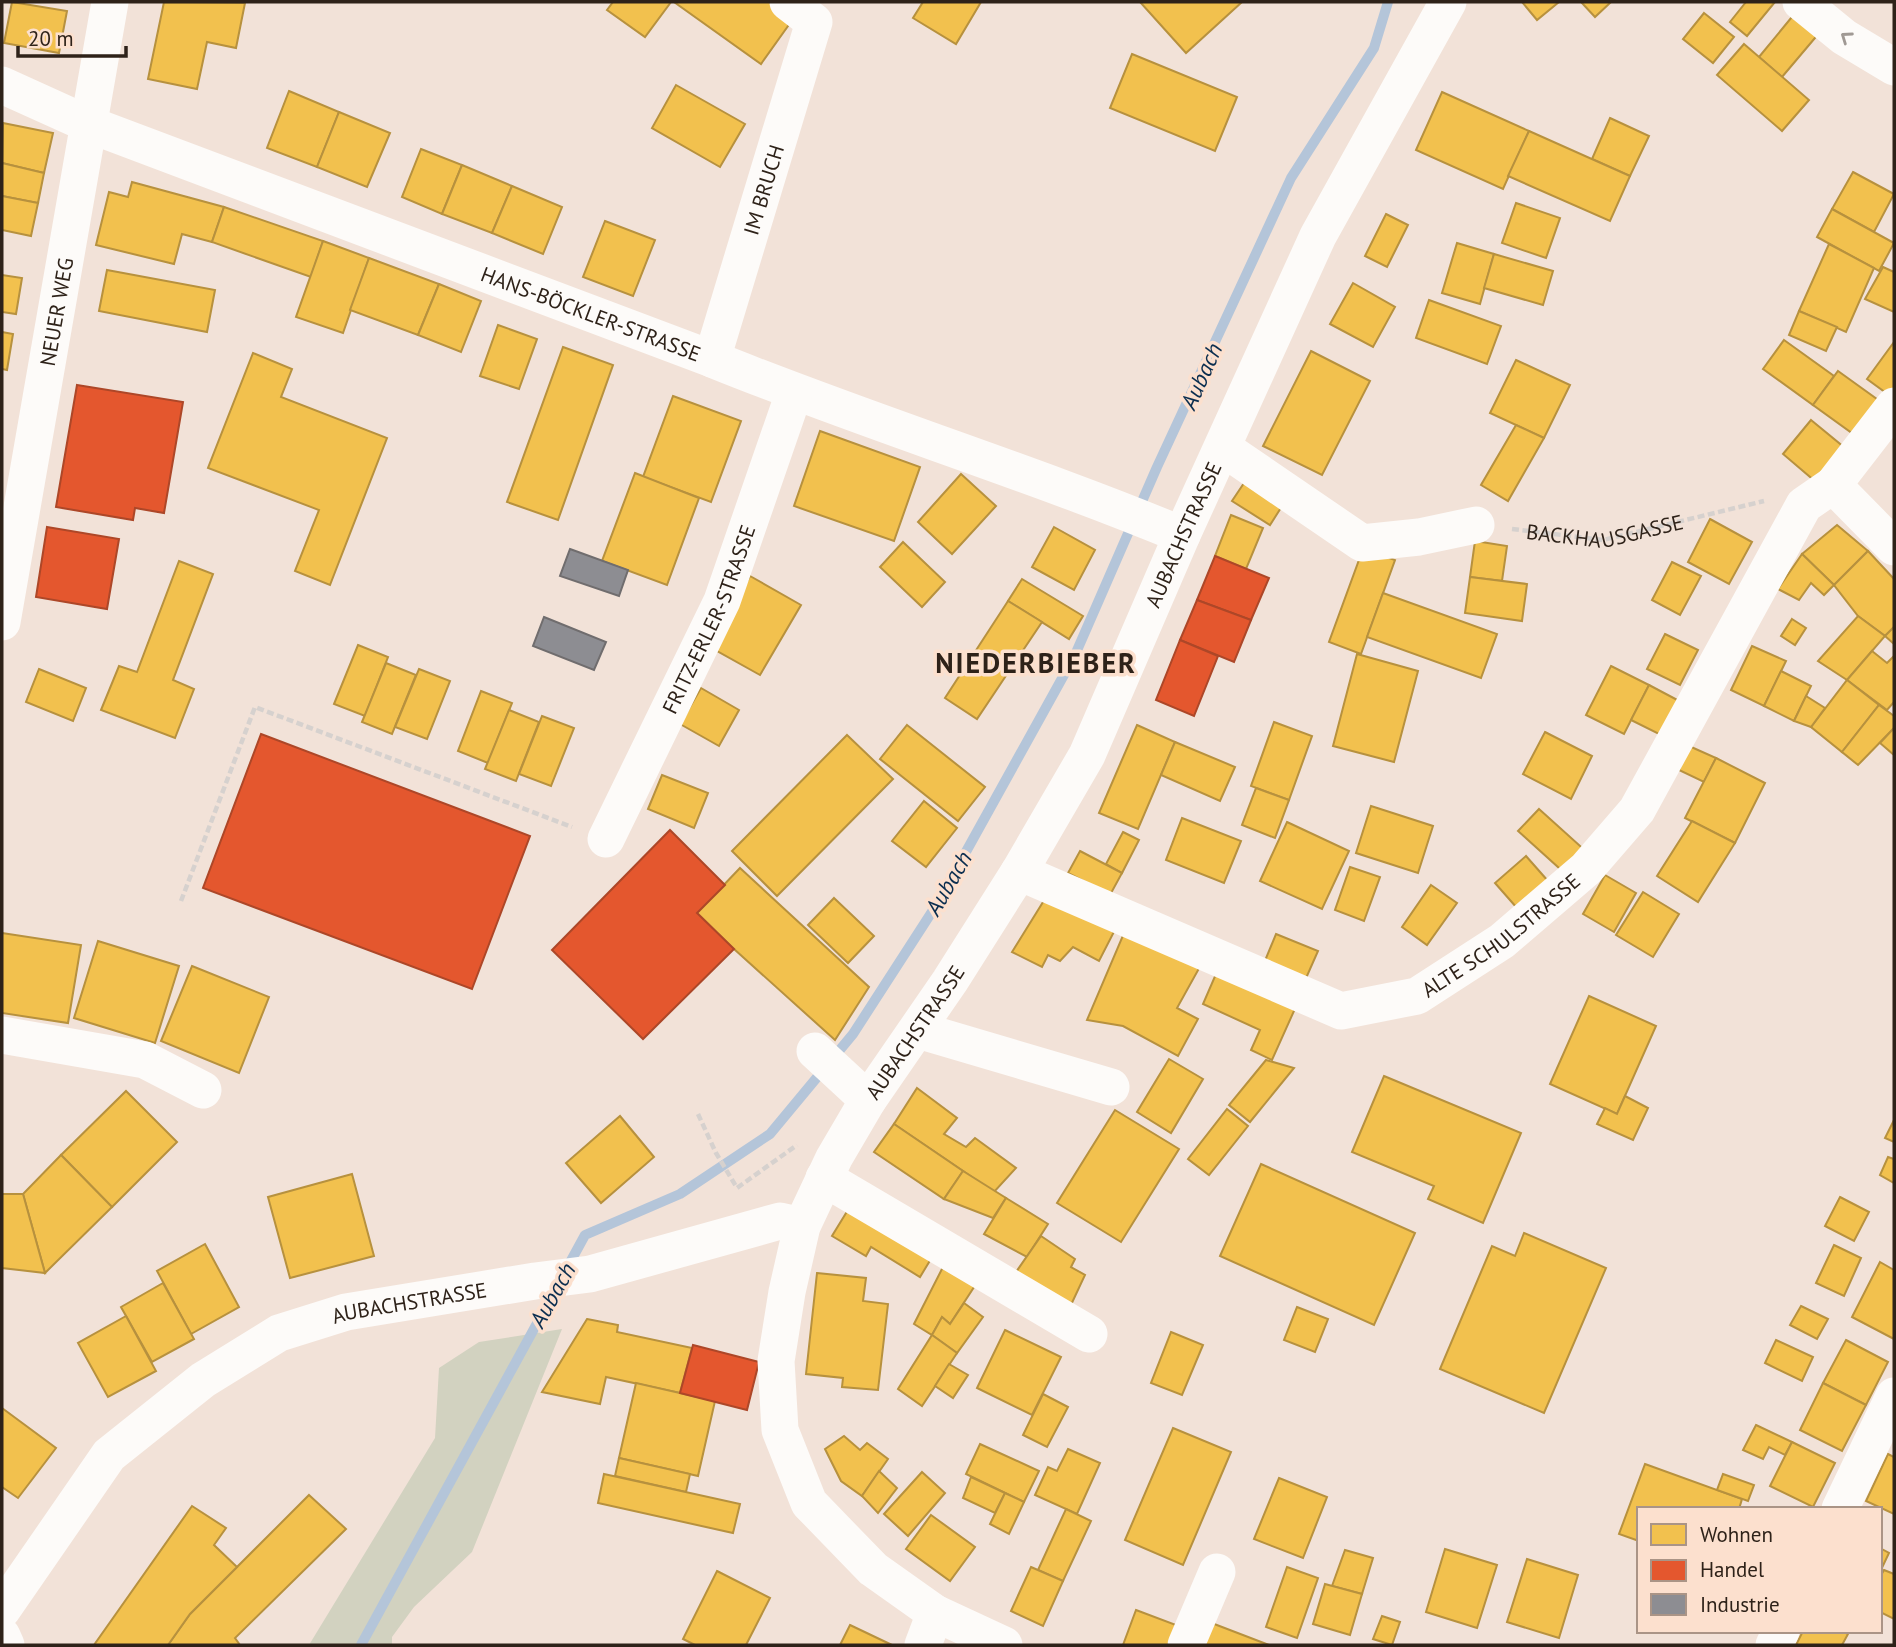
<svg xmlns="http://www.w3.org/2000/svg" width="1896" height="1647" font-family="'PT Sans',sans-serif">
	<rect width="100%" height="100%" fill="#f2e2d8"/>
	<path fill="#d2d2c0" d="M562 1329 472 1552 414 1607 392 1637V1645H309L435 1438 439 1368 479 1342Z"/>
	<g fill="#f2c14e" stroke="#b7913e" stroke-width="2">
		<path d="M12 2 67 11 59 53 4 43Z"/>
		<path d="M164 2 245 3 236 48 207 42 197 89 148 79Z"/>
		<path d="M613 2H671L645 37 607 10Z"/>
		<path d="M674 2H769L793 19 761 64Z"/>
		<path d="M923 2H981L956 44 913 18Z"/>
		<path d="M1140 2H1242L1186 53Z"/>
		<path d="M1522 2H1559L1537 20Z"/>
		<path d="M1581 2H1611L1595 17Z"/>
		<path d="M1746 2H1775L1747 36 1730 22Z"/>
		<path d="M1796 12 1820 32 1782 77 1759 57Z"/>
		<path d="M1704 13 1734 37 1713 63 1683 39Z"/>
		<path d="M1744 44 1809 100 1782 131 1717 75Z"/>
		<path d="M1132 54 1237 97 1215 151 1110 108Z"/>
		<path d="M676 85 745 124 720 167 652 128Z"/>
		<path d="M289 91 339 112 317 167 267 148Z"/>
		<path d="M1442 92 1529 131 1503 189 1416 150Z"/>
		<path d="M339 112 390 133 367 187 317 167Z"/>
		<path d="M1610 118 1649 136 1630 176 1592 159Z"/>
		<path d="M3 123 53 133 44 173 2 163Z"/>
		<path d="M1529 131 1630 176 1610 221 1508 176Z"/>
		<path d="M421 149 462 165 442 214 402 197Z"/>
		<path d="M2 163 44 173 38 203 2 196Z"/>
		<path d="M462 165 512 186 492 233 442 214Z"/>
		<path d="M1853 172 1894 194 1874 232 1832 209Z"/>
		<path d="M132 182 224 207 212 242 182 234 174 264 96 245 109 192 128 197Z"/>
		<path d="M512 186 562 207 543 254 492 233Z"/>
		<path d="M2 196 38 203 31 236 2 230Z"/>
		<path d="M1516 203 1560 218 1546 258 1502 243Z"/>
		<path d="M224 207 323 241 311 277 212 242Z"/>
		<path d="M1832 209 1894 243 1879 271 1817 237Z"/>
		<path d="M1386 214 1408 225 1387 267 1365 256Z"/>
		<path d="M605 221 655 240 633 296 583 277Z"/>
		<path d="M323 241 369 258 343 333 296 317Z"/>
		<path d="M1457 243 1494 254 1480 304 1442 293Z"/>
		<path d="M1829 244 1874 268 1846 332 1799 311Z"/>
		<path d="M1494 254 1553 271 1543 305 1484 288Z"/>
		<path d="M369 258 439 284 418 335 350 310Z"/>
		<path d="M1883 267 1894 272V312L1865 299Z"/>
		<path d="M107 270 215 290 207 332 99 311Z"/>
		<path d="M2 275 22 278 16 314 2 312Z"/>
		<path d="M1353 283 1395 307 1373 347 1330 324Z"/>
		<path d="M439 284 481 301 461 352 418 335Z"/>
		<path d="M1429 300 1501 326 1487 364 1416 338Z"/>
		<path d="M1799 311 1837 327 1826 351 1789 335Z"/>
		<path d="M498 325 537 339 519 389 480 376Z"/>
		<path d="M2 332 13 334 7 370 2 369Z"/>
		<path d="M1784 340 1834 376 1813 405 1763 369Z"/>
		<path d="M1894 342V396L1893 398 1867 379Z"/>
		<path d="M563 347 613 365 558 520 507 502Z"/>
		<path d="M1311 351 1370 381 1322 475 1263 446Z"/>
		<path d="M253 353 292 369 281 397 387 438 330 585 295 571 319 510 208 468Z"/>
		<path d="M1516 360 1570 385 1544 438 1490 413Z"/>
		<path d="M1838 371 1881 402 1856 436 1813 405Z"/>
		<path d="M673 396 741 421 711 502 643 477Z"/>
		<path d="M1811 420 1845 448 1816 482 1783 454Z"/>
		<path d="M1516 425 1544 438 1508 501 1481 485Z"/>
		<path d="M820 431 920 467 894 541 794 506Z"/>
		<path d="M635 473 699 498 667 585 602 561Z"/>
		<path d="M961 474 996 506 952 554 918 522Z"/>
		<path d="M1246 480 1284 503 1270 525 1232 501Z"/>
		<path d="M1231 515 1263 528 1246 569 1215 556Z"/>
		<path d="M1710 519 1752 542 1729 584 1688 562Z"/>
		<path d="M1837 525 1868 551 1834 585 1802 554Z"/>
		<path d="M1054 527 1095 550 1074 590 1032 567Z"/>
		<path d="M1475 541 1507 546 1502 581 1470 577Z"/>
		<path d="M903 542 945 582 922 607 880 567Z"/>
		<path d="M1363 549 1395 560 1361 654 1329 642Z"/>
		<path d="M1868 551 1894 579V627L1885 636 1858 616 1834 585Z"/>
		<path d="M1802 554 1834 585 1824 595 1811 583 1799 600 1778 589Z"/>
		<path d="M179 561 213 574 173 680 194 689 175 738 101 710 119 666 137 672Z"/>
		<path d="M1672 562 1701 576 1680 615 1652 600Z"/>
		<path d="M750 576 801 605 760 675 710 647Z"/>
		<path d="M1470 577 1527 584 1522 621 1465 613Z"/>
		<path d="M1022 579 1083 616 1069 639 1008 601Z"/>
		<path d="M1383 593 1497 634 1481 678 1367 637Z"/>
		<path d="M1008 601 1042 622 977 719 945 698Z"/>
		<path d="M1858 616 1885 636 1847 680 1818 661Z"/>
		<path d="M1792 619 1806 628 1795 645 1781 636Z"/>
		<path d="M1894 627V644L1885 636Z"/>
		<path d="M1665 634 1698 650 1680 685 1647 669Z"/>
		<path d="M358 645 388 657 365 716 334 704Z"/>
		<path d="M1752 646 1786 661 1764 706 1731 690Z"/>
		<path d="M1872 651 1887 663 1894 656V702L1887 710 1847 680Z"/>
		<path d="M1357 654 1418 671 1394 762 1333 746Z"/>
		<path d="M386 663 416 675 392 734 362 722Z"/>
		<path d="M1611 666 1649 685 1624 734 1586 715Z"/>
		<path d="M39 669 86 688 73 721 26 702Z"/>
		<path d="M419 669 450 681 427 739 395 727Z"/>
		<path d="M1781 671 1811 686 1794 721 1764 706Z"/>
		<path d="M1847 680 1879 705 1842 752 1811 727Z"/>
		<path d="M1649 685 1683 703 1665 737 1631 720Z"/>
		<path d="M701 688 739 710 719 746 680 724Z"/>
		<path d="M481 691 512 703 488 763 458 751Z"/>
		<path d="M1806 696 1825 708 1811 727 1794 721Z"/>
		<path d="M1879 705 1894 716V728L1858 765 1842 752Z"/>
		<path d="M509 710 539 722 516 781 485 769Z"/>
		<path d="M542 716 574 728 551 786 519 774Z"/>
		<path d="M1274 722 1312 736 1289 800 1251 786Z"/>
		<path d="M907 725 985 787 958 821 880 759Z"/>
		<path d="M1137 725 1175 742 1138 829 1099 813Z"/>
		<path d="M1894 728V755L1880 743Z"/>
		<path d="M1545 732 1592 756 1571 799 1523 774Z"/>
		<path d="M847 735 893 779 777 896 732 851Z"/>
		<path d="M1175 742 1235 767 1220 801 1161 775Z"/>
		<path d="M1689 746 1716 758 1704 782 1679 770Z"/>
		<path d="M1716 758 1765 783 1735 843 1685 818Z"/>
		<path d="M662 775 708 793 694 828 648 809Z"/>
		<path d="M1256 788 1289 800 1275 838 1242 825Z"/>
		<path d="M924 801 957 828 926 867 892 841Z"/>
		<path d="M1371 806 1433 826 1418 873 1356 853Z"/>
		<path d="M1539 809 1589 854 1569 877 1518 831Z"/>
		<path d="M1182 818 1241 841 1224 883 1166 860Z"/>
		<path d="M1692 821 1735 843 1698 902 1657 876Z"/>
		<path d="M1287 822 1349 851 1322 909 1260 881Z"/>
		<path d="M1123 832 1139 840 1122 873 1106 864Z"/>
		<path d="M1080 851 1122 873 1110 895 1068 873Z"/>
		<path d="M1526 856 1548 881 1517 908 1495 883Z"/>
		<path d="M1350 867 1380 877 1364 921 1335 910Z"/>
		<path d="M740 868 869 987 835 1040 734 949 697 913Z"/>
		<path d="M1605 875 1636 893 1614 932 1583 914Z"/>
		<path d="M1431 885 1457 903 1427 945 1402 927Z"/>
		<path d="M1643 892 1679 914 1653 957 1616 935Z"/>
		<path d="M1048 894 1120 920 1099 961 1073 947 1060 961 1048 955 1042 967 1012 952Z"/>
		<path d="M834 898 874 936 848 963 808 925Z"/>
		<path d="M1127 926 1202 963 1177 1008 1198 1019 1178 1056 1123 1026 1087 1020Z"/>
		<path d="M2 933 81 945 68 1023 2 1013Z"/>
		<path d="M1276 934 1318 951 1303 985 1262 968Z"/>
		<path d="M98 941 179 966 155 1043 74 1018Z"/>
		<path d="M192 966 269 997 239 1073 161 1041Z"/>
		<path d="M1219 967 1298 1002 1272 1060 1251 1050 1260 1030 1203 1004Z"/>
		<path d="M1589 996 1656 1026 1617 1114 1550 1084Z"/>
		<path d="M1169 1059 1203 1079 1171 1133 1137 1112Z"/>
		<path d="M1266 1060 1294 1068 1250 1122 1229 1105Z"/>
		<path d="M1384 1076 1521 1133 1483 1223 1428 1199 1434 1186 1352 1152Z"/>
		<path d="M917 1088 957 1118 944 1134 966 1147 975 1138 1016 1168 994 1192 894 1124Z"/>
		<path d="M126 1091 177 1142 112 1207 61 1155Z"/>
		<path d="M1625 1096 1648 1108 1633 1140 1597 1124 1605 1108 1617 1114Z"/>
		<path d="M1227 1109 1248 1126 1209 1175 1188 1159Z"/>
		<path d="M1115 1110 1179 1149 1121 1242 1057 1203Z"/>
		<path d="M620 1116 654 1157 601 1203 566 1163Z"/>
		<path d="M1894 1120V1142L1885 1138Z"/>
		<path d="M894 1124 963 1171 944 1199 874 1152Z"/>
		<path d="M61 1155 112 1207 45 1273 23 1194Z"/>
		<path d="M1888 1157 1894 1159V1183L1880 1175Z"/>
		<path d="M1261 1164 1415 1233 1374 1325 1220 1256Z"/>
		<path d="M963 1171 1006 1198 993 1218 944 1199Z"/>
		<path d="M352 1174 374 1256 290 1278 268 1197Z"/>
		<path d="M2 1194H23L45 1273 2 1268Z"/>
		<path d="M1840 1197 1869 1212 1854 1241 1825 1226Z"/>
		<path d="M1006 1198 1048 1224 1027 1257 984 1234Z"/>
		<path d="M854 1200 937 1249 920 1277 871 1247 866 1256 832 1236Z"/>
		<path d="M1524 1233 1606 1268 1544 1413 1440 1369 1492 1246 1515 1256Z"/>
		<path d="M1041 1236 1075 1259 1071 1267 1085 1275 1070 1307 1014 1275Z"/>
		<path d="M205 1244 239 1307 191 1334 157 1271Z"/>
		<path d="M1834 1245 1861 1258 1844 1296 1816 1283Z"/>
		<path d="M1880 1262 1894 1270V1339L1852 1317Z"/>
		<path d="M944 1265 976 1284 950 1324 942 1317 932 1335 914 1324Z"/>
		<path d="M817 1273 866 1278 863 1301 888 1304 878 1390 842 1387 843 1378 806 1374Z"/>
		<path d="M163 1283 194 1339 152 1362 121 1307Z"/>
		<path d="M964 1303 983 1317 957 1353 932 1335 942 1317 950 1324Z"/>
		<path d="M1801 1306 1828 1319 1817 1339 1790 1325Z"/>
		<path d="M1297 1307 1328 1319 1315 1352 1284 1340Z"/>
		<path d="M126 1316 156 1371 108 1397 78 1343Z"/>
		<path d="M587 1319 618 1325 617 1332 692 1348 680 1393 606 1377 600 1404 542 1392Z"/>
		<path d="M1005 1330 1061 1357 1032 1415 977 1388Z"/>
		<path d="M1171 1332 1203 1345 1182 1395 1151 1383Z"/>
		<path d="M932 1335 957 1353 922 1406 898 1389Z"/>
		<path d="M1776 1340 1813 1357 1802 1381 1765 1363Z"/>
		<path d="M1846 1340 1888 1362 1866 1405 1823 1383Z"/>
		<path d="M949 1364 968 1375 953 1398 935 1386Z"/>
		<path d="M636 1383 715 1401 698 1476 619 1458Z"/>
		<path d="M1823 1383 1866 1405 1842 1451 1800 1430Z"/>
		<path d="M1043 1394 1068 1407 1047 1447 1023 1435Z"/>
		<path d="M2 1408 56 1448 18 1498 2 1487Z"/>
		<path d="M1756 1425 1792 1442 1785 1455 1769 1447 1763 1459 1743 1450Z"/>
		<path d="M1173 1428 1231 1452 1183 1565 1125 1540Z"/>
		<path d="M844 1436 860 1450 867 1443 888 1459 862 1496 841 1481 825 1449Z"/>
		<path d="M1792 1442 1835 1463 1813 1507 1770 1486Z"/>
		<path d="M980 1444 1039 1471 1024 1502 966 1474Z"/>
		<path d="M1068 1449 1100 1463 1077 1514 1035 1495 1048 1467 1057 1471Z"/>
		<path d="M1888 1454 1894 1457V1514L1866 1501Z"/>
		<path d="M619 1458 690 1474 686 1492 615 1476Z"/>
		<path d="M1645 1464 1742 1499 1739 1509H1639V1541L1619 1534Z"/>
		<path d="M879 1471 897 1488 878 1513 862 1496Z"/>
		<path d="M922 1472 945 1493 908 1536 884 1514Z"/>
		<path d="M604 1474 740 1504 733 1533 598 1503Z"/>
		<path d="M1723 1474 1754 1485 1748 1501 1717 1490Z"/>
		<path d="M971 1477 1005 1493 995 1513 963 1498Z"/>
		<path d="M1279 1478 1327 1497 1303 1558 1254 1539Z"/>
		<path d="M1005 1493 1024 1502 1009 1534 990 1524Z"/>
		<path d="M309 1495 346 1529 235 1638 240 1645H168L190 1614Z"/>
		<path d="M192 1506 226 1528 214 1545 237 1567 190 1614 168 1645H94Z"/>
		<path d="M1066 1509 1091 1521 1063 1581 1038 1570Z"/>
		<path d="M931 1515 975 1547 950 1581 906 1549Z"/>
		<path d="M1880 1548 1889 1553 1880 1572Z"/>
		<path d="M1445 1549 1497 1565 1477 1628 1426 1612Z"/>
		<path d="M1345 1550 1373 1558 1362 1594 1332 1586Z"/>
		<path d="M1527 1559 1578 1575 1559 1638 1507 1622Z"/>
		<path d="M1031 1567 1063 1581 1043 1626 1011 1611Z"/>
		<path d="M1287 1567 1318 1578 1297 1638 1266 1627Z"/>
		<path d="M1884 1570 1894 1574V1619L1880 1612V1577Z"/>
		<path d="M717 1571 770 1598 746 1645H695L683 1639Z"/>
		<path d="M1325 1584 1362 1594 1350 1635 1313 1624Z"/>
		<path d="M1136 1610 1176 1625 1168 1645H1123Z"/>
		<path d="M1382 1616 1400 1622 1392 1645 1373 1639Z"/>
		<path d="M1209 1622 1269 1645H1200Z"/>
		<path d="M850 1625 892 1645H840Z"/>
		<path d="M1803 1631H1842L1848 1634 1842 1645H1796Z"/>
	</g>
	<g fill="#e4572e" stroke="#ad4728" stroke-width="2">
		<path d="M77 385 183 402 164 513 135 508 133 520 56 507Z"/>
		<path d="M47 527 119 539 107 609 36 597Z"/>
		<path d="M1215 556 1269 578 1251 620 1197 600Z"/>
		<path d="M1197 600 1251 620 1234 662 1180 640Z"/>
		<path d="M1180 640 1218 656 1194 716 1156 700Z"/>
		<path d="M261 734 530 836 472 989 203 888Z"/>
		<path d="M670 830 725 885 697 913 734 949 643 1039 552 950Z"/>
		<path d="M693 1345 759 1362 747 1410 680 1393Z"/>
	</g>
	<g fill="#8d8d92" stroke="#706d6e" stroke-width="2">
		<path d="M570 549 628 570 619 596 560 576Z"/>
		<path d="M544 617 606 642 594 670 533 646Z"/>
	</g>
	<g fill="none" stroke-linecap="round" stroke-linejoin="round">
		<g stroke="#b4c5d9" stroke-width="10">
			<path d="M567 1268 585 1235 680 1194 770 1134 853 1034 937 904 1075 655 1157 467 1291 178 1374 48 1388 2"/>
			<path d="M361 1645 558 1285"/>
		</g>
		<g stroke="#d6d1ce" stroke-width="4.5" stroke-dasharray="7 3.5" stroke-linecap="butt">
			<path id="s1" d="M1512 529 1603 540 1764 501"/>
			<path d="M181 901 255 707 572 827"/>
			<path d="M698 1114 716 1153 737 1188 797 1145"/>
		</g>
		<g stroke="#fdfbf9" stroke-width="37">
			<path d="M1801 2 1844 37 1894 67"/>
			<path id="s2" d="M2 85 88 124 712 359C867 422 1028 471 1182 535"/>
			<path id="s3" d="M712 359 814 22 788 2"/>
			<path d="M1223 448 1362 543 1419 537 1476 525"/>
			<path d="M1833 485 1894 406"/>
			<path id="s4" d="M2 622 110 2"/>
			<path id="s5" d="M606 839 722 601 794 393"/>
			<path id="s6" d="M1019 872 1341 1011 1417 996 1502 941 1586 869 1637 810 1804 505 1833 485 1894 547"/>
			<path d="M918 1030 1111 1087"/>
			<path d="M2 1035 145 1060 203 1090"/>
			<path d="M815 1051 868 1100"/>
			<path d="M824 1178 1089 1334"/>
			<path d="M1840 1509 1894 1396"/>
			<path id="s7" d="M2 1610 109 1455 203 1380 279 1333 346 1312 535 1281 590 1274 780 1221 802 1226"/>
			<path d="M2 1636 6 1645"/>
			<path d="M923 1645 935 1613"/>
			<path id="s8" d="M1004 1645 935 1613 873 1569 809 1503 780 1430 776 1361 787 1292 802 1226 834 1158 868 1100 950 981 1019 872 1087 755 1182 535 1318 236 1448 2"/>
			<path d="M1186 1645 1217 1572"/>
			<path d="M1774 1645 1781 1631"/>
		</g>
	</g>
	<defs><path id="oneway-chevron" d="M-2-3.5L2.5 0L-2 3.5" fill="none" stroke-width="1.6" stroke-linecap="round" stroke-linejoin="round" transform="scale(1.75)"/></defs>
	<use stroke="#a09994" href="#oneway-chevron" transform="translate(1846 37) rotate(-145)"/>
	<g text-anchor="middle" dominant-baseline="central" stroke-width="7" stroke-linejoin="round" paint-order="stroke">
		<g font-size="21" fill="#2e2219" stroke="#fce0ce">
			<text stroke="none"><textPath href="#s3" startOffset="177">IM BRUCH</textPath></text>
			<text stroke="none"><textPath href="#s4" startOffset="315">NEUER WEG</textPath></text>
			<text stroke="none"><textPath href="#s2" startOffset="632">HANS-BÖCKLER-STRASSE</textPath></text>
			<text stroke="none"><textPath href="#s1" startOffset="94">BACKHAUSGASSE</textPath></text>
			<text stroke="none"><textPath href="#s8" startOffset="1321">AUBACHSTRASSE</textPath></text>
			<text stroke="none"><textPath href="#s5" startOffset="243">FRITZ-ERLER-STRASSE</textPath></text>
			<text stroke="none"><textPath href="#s6" startOffset="532">ALTE SCHULSTRASSE</textPath></text>
			<text stroke="none"><textPath href="#s8" startOffset="754">AUBACHSTRASSE</textPath></text>
			<text stroke="none"><textPath href="#s7" startOffset="532">AUBACHSTRASSE</textPath></text>
		</g>
		<g font-size="23" font-style="italic" fill="#0b2e4f" stroke="#fce0ce">
			<text transform="translate(1201 376) rotate(-66)">Aubach</text>
			<text transform="translate(948 883) rotate(-60)">Aubach</text>
			<text transform="translate(552 1295) rotate(-61)">Aubach</text>
		</g>
		<g font-size="28" font-weight="bold" letter-spacing="2" fill="#2e2219" stroke="#fce0ce">
			<text x="1036" y="662">NIEDERBIEBER</text>
		</g>
	</g>
	<rect width="1896" height="1647" fill="none" stroke="#2e2219" stroke-width="7"/>
	<rect x="1637" y="1507" width="245" height="126" fill="#fce0ce" stroke="#aa9486" stroke-width="2"/>
	<rect x="1651" y="1524" width="35" height="21" fill="#f2c14e" stroke="#aa9486" stroke-width="2"/>
	<text x="1700" y="1542" font-size="21" fill="#2e2219">Wohnen</text>
	<rect x="1651" y="1560" width="35" height="21" fill="#e4572e" stroke="#aa9486" stroke-width="2"/>
	<text x="1700" y="1577" font-size="21" fill="#2e2219">Handel</text>
	<rect x="1651" y="1594" width="35" height="21" fill="#8d8d92" stroke="#aa9486" stroke-width="2"/>
	<text x="1700" y="1612" font-size="21" fill="#2e2219">Industrie</text>
	<path d="M18 46v10h108v-10" fill="none" stroke="#2e2219" stroke-width="3.5"/>
	<text x="28" y="46" font-size="21" fill="#2e2219" stroke="#fce0ce" stroke-width="5" paint-order="stroke">20 m</text>
</svg>
